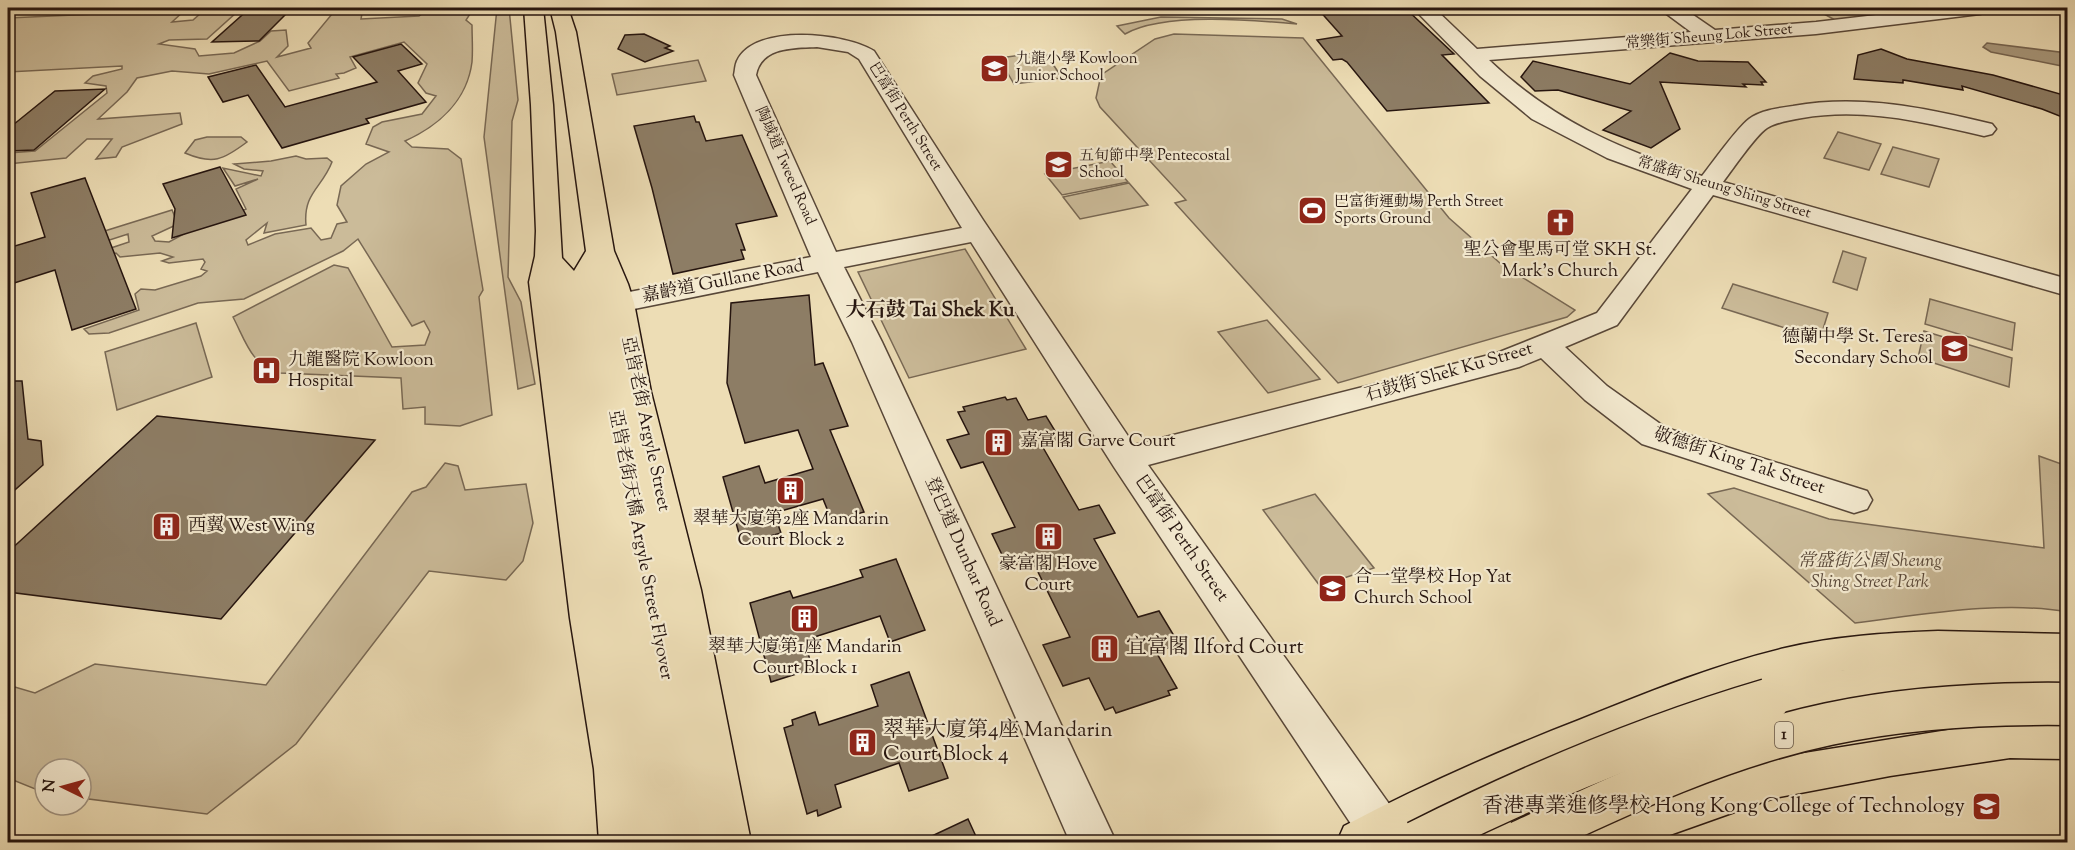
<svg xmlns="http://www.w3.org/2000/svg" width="2075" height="850" font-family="'Sorts Mill Goudy','Noto Serif TC',serif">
	<rect width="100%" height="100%" fill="#edddb5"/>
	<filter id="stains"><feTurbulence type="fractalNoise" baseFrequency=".00333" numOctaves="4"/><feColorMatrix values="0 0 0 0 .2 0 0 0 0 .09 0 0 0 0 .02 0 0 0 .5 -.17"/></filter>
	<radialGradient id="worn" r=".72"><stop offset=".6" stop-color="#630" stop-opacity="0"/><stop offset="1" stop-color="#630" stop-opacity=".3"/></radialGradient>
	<g fill="#cbbb99" stroke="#786854" stroke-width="1.5">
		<path d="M342 8H363L361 19 419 16 431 8H474L466 20 472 25C472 37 473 50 472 62 467 101 438 126 405 141L412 147 448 149 461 159 483 290 479 297 492 415 460 426 425 424V407L403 409 401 378 280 373C251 365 246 342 233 317L334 265 348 268 392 347 425 345 430 332 424 321 412 326 358 239 343 251 244 299 198 303 109 333 89 334 84 329 139 310 135 294 141 289 155 290 201 276 207 271 201 269 205 262 203 259 169 263 162 261 173 257 160 253 120 257 116 253 99 257 105 250 129 242 128 234 91 246 79 239 172 210 178 224 152 236 155 241 169 242 193 229 246 209 236 189 258 179 235 186 223 168 261 176 263 171 244 169 234 164 271 161 296 156 306 159 327 158 332 162C322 188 303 193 306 225L264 233 267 223 246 240 248 245 275 234 311 228 321 240 331 238 337 224 347 222 337 205 341 186 366 164 389 152 366 144 373 127 382 122 422 114 436 96 426 93 418 83 427 64 404 42 350 57 356 68 344 73 336 74 339 78 289 91 267 61 209 74 172 71 137 78 127 92 98 119 180 113 182 124 122 147 116 157 96 159 112 139H87L66 158 8 164V153L35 151 107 93 106 86 85 83 93 76 122 69V66L8 72V18L185 10 172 22 193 20 201 13 237 12 207 39 169 40 159 44 195 49 199 56 234 53 260 41 271 31 286 30 288 46 277 57 311 48 308 43 332 14Z"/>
		<path d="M497 8H509L518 100 512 121 508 277 521 302 535 384 518 389 484 137Z"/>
		<path d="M1813 8H1935L1835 20Z"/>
		<path d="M1161 17 1282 19 1297 24C1253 20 1163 12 1125 34L1117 26Z"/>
		<path d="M1174 34 1303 38 1449 218 1501 264 1575 310 1567 317 1338 383 1175 203 1186 200 1100 107 1096 98 1101 75 1155 39Z"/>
		<path d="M1045 52 1062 78 1014 84 999 58Z"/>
		<path d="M698 60 706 81 617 95 612 74Z"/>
		<path d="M1838 132 1881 144 1869 170 1824 158Z"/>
		<path d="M207 137H241L247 142C223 160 213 165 185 153L195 140Z"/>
		<path d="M1893 147 1939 159 1929 187 1881 174Z"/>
		<path d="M1110 161 1128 182 1062 195 1045 174Z"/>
		<path d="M1129 183 1148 205 1080 219 1063 197Z"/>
		<path d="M965 249 1026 349 909 378 858 272Z"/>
		<path d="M1843 251 1866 258 1857 290 1833 282Z"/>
		<path d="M1733 284 1828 313 1820 339 1722 308Z"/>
		<path d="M1930 299 2015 323 2012 350 1925 324Z"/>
		<path d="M1267 320 1320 379 1268 393 1218 332Z"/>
		<path d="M196 323 212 377 117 410 105 352Z"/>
		<path d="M1924 331 2012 358 2009 387 1918 358Z"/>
		<path d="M2039 456 2067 466V612C2002 600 1921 615 1855 623L1708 494 1734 488 1829 519 2044 548Z"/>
		<path d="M445 463 458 466 465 490 526 484 533 523 523 561 506 580 429 571 296 744 207 814 81 798V769H45V793L8 778V685L35 693 95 664 266 685 412 492 426 487Z"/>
		<path d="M1315 494 1374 568 1320 586 1263 510Z"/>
	</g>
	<path fill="#a9997d" stroke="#756451" stroke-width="1.5" d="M1987 43 2067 53V67L1991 52 1983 47Z"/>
	<g fill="#8d7d65" stroke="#26150f" stroke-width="1.5">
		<path d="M250 8H292L259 41 212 42Z"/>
		<path d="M1317 8H1405L1454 54 1442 55 1489 103 1387 111 1347 62 1342 59 1333 60 1317 40 1342 36Z"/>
		<path d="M644 34 670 46 665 48 673 51 645 62 618 49 625 35Z"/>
		<path d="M401 44 422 64 398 71 426 102 366 119 369 123 282 148 248 95 223 102 208 77 256 65 285 107 377 82 353 57Z"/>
		<path d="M1881 49 1907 59 1993 75 2067 96V119L2042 109 1962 86 1963 90 1903 80V83L1854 79 1858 55Z"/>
		<path d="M1670 53 1698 61 1748 62 1766 82H1761L1763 85 1743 84 1746 87 1660 82 1680 129 1651 148 1603 130 1631 111 1558 90 1535 91 1521 77 1533 61 1630 84Z"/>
		<path d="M105 89 34 150 8 151V129L55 91Z"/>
		<path d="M694 116 696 122H699L706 141 742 135 777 216 736 224 745 250H741L744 259 673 274 652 188 634 126Z"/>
		<path d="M220 167 246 215 172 238 175 209 163 184Z"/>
		<path d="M85 178 136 309 72 330 55 270 8 285V248L45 237 31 193Z"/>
		<path d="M809 295 815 365 823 363 848 426 830 430 864 512 832 521 823 499 774 513 781 533 742 544 723 477 759 466 765 483 813 469 798 430 745 443 727 383 731 303Z"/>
		<path d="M8 381H22L28 439 41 441 43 465 8 496Z"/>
		<path d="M1005 397 1007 400 1016 398 1028 420 1046 416 1060 439 1041 444 1079 510 1099 505 1115 533 1094 539 1138 617 1159 611 1179 644 1156 652 1177 688 1168 691 1170 695 1116 713 1113 707 1105 710 1089 678 1063 686 1043 645 1070 637 1032 560 1008 567 992 534 1015 527 983 462 961 468 947 440 969 434 958 412 965 411 963 407Z"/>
		<path d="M157 416 375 440 221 619 8 592V552Z"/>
		<path d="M896 559 925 630 890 642 880 616 805 640 812 669 771 682 750 603 790 591 793 598 834 586 863 577 860 570Z"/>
		<path d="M909 672 948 778 909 791 899 763 835 785 841 807 818 816 817 810 807 814 784 728 793 725 792 720 815 712 819 725 878 706 871 685Z"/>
		<path d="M968 819 979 843H917Z"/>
	</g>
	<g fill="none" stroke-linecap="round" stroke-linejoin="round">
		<defs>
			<path id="minor" d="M1413 8H1434L1477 49 1691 32 1664 12 1662 8H1683L1715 30 1816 22 1936 8H1989L1987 12 1980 14 1816 34 1489 60C1553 121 1619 149 1702 176 1713 162 1737 128 1749 119 1761 110 1779 108 1793 106 1861 94 1926 108 1992 124L1996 129 1992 134 1984 136C1924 122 1863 107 1802 118 1790 120 1777 122 1767 128 1755 136 1733 169 1723 182L2068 279V296L1713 195 1617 325 1565 347 1607 386 1666 428 1867 491 1872 500 1867 509 1854 513 1642 444 1585 400 1541 358 1519 367 1148 465 1397 815 1410 842H1363L1114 467 971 242 844 267 882 342 1116 842H1070L852 342 818 272 619 312 609 309 604 303 609 297 619 294 811 257 734 75C735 71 735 65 737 61 754 23 846 33 874 51L983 220 1134 445 1497 353 1597 313 1692 189 1607 158 1532 119 1480 76ZM817 47 848 52 859 59 962 228 836 252 756 75C761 47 793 48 817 47Z"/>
			<g id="major">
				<path d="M524 8H543L553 105 562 258 574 271 586 251 556 32 550 8H568L576 32 614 251 628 284 634 303 651 392 701 590 751 842H599L594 769 570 618 529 282 535 256 536 231 531 105Z"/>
				<path d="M1938 631 2068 634V666L1971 663 1905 665 1841 671 1787 682 1715 704 1582 758 1477 804 1403 842H1337L1344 826C1420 786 1499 751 1579 720 1646 693 1714 665 1785 648 1835 636 1887 633 1938 631Z"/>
				<path d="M2010 720 2068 721V759L2010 758 1890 776 1774 798 1650 842H1567L1574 826 1774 758Z"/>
			</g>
			<path id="highway" d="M2030 658H2068V692L1992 693 1917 697 1842 705 1768 718 1753 713 1747 700 1753 687C1778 679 1804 676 1829 672 1896 663 1963 659 2030 658Z"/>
		</defs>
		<use href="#minor" stroke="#584738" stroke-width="3"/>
		<use href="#major" stroke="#26150f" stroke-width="3"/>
		<use href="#highway" stroke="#26150f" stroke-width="3"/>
		<use href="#minor" fill="#f3e9cf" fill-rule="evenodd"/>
		<use href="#major" fill="#edddb5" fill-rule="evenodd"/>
		<use href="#highway" fill="#edddb5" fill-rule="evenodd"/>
		<defs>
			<g id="highway-bridge">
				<path d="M1417 842C1531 785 1646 736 1768 700"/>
				<path d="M1520 842C1620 795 1720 747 1829 724 1908 707 1988 703 2068 704"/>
			</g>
		</defs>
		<use href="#highway-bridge" stroke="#26150f" stroke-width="45" stroke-linecap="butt"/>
		<use href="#highway-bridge" stroke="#edddb5" stroke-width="42"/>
	</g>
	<defs>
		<symbol id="school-square" viewBox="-11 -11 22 22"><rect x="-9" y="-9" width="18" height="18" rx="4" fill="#8f2418" stroke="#f3e9cf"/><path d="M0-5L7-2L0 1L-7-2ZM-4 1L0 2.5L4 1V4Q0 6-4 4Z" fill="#fff"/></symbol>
		<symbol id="stadium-square" viewBox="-11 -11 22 22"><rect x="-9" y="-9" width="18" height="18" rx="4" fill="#8f2418" stroke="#f3e9cf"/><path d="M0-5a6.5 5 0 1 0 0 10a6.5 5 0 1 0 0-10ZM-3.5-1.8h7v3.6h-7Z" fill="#fff"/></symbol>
		<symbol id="church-square" viewBox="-11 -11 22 22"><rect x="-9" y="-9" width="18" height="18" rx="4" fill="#8f2418" stroke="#f3e9cf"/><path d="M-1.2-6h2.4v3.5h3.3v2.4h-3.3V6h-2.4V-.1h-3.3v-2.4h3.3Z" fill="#fff"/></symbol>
		<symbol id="hospital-square" viewBox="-11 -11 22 22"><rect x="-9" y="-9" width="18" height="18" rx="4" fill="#8f2418" stroke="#f3e9cf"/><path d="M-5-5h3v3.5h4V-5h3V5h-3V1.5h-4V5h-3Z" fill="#fff"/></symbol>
		<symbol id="building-square" viewBox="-11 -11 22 22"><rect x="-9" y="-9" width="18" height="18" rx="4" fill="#8f2418" stroke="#f3e9cf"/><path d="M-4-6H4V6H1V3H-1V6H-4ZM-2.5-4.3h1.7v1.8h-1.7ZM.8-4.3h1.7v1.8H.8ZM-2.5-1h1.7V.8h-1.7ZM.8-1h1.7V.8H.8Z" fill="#fff"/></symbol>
		<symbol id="university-square" viewBox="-11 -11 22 22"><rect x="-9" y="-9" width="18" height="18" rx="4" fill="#8f2418" stroke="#f3e9cf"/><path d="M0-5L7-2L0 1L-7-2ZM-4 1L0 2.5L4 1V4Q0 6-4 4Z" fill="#fff"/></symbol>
	</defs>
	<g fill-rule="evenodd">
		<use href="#school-square" x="978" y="52" width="33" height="33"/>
		<use href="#school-square" x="1042" y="148" width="33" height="33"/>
		<use href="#stadium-square" x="1296" y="194" width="33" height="33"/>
		<use href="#church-square" x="1544" y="206" width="33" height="33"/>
		<use href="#school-square" x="1938" y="332" width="33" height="33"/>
		<use href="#hospital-square" x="250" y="354" width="33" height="33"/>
		<use href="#building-square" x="982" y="426" width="33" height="33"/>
		<use href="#building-square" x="774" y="474" width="33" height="33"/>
		<use href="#building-square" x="150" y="510" width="33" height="33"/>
		<use href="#building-square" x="1032" y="520" width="33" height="33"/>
		<use href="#school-square" x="1316" y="572" width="33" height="33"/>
		<use href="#building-square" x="788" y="602" width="33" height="33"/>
		<use href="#building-square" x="1088" y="632" width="33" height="33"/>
		<use href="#building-square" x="846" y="726" width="33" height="33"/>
		<use href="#university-square" x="1970" y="790" width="33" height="33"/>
	</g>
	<g text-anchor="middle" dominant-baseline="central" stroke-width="4.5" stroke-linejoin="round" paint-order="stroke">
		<g font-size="15" fill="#26150f" stroke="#f3e9cf">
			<text transform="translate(1709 37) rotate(-5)">常樂街 Sheung Lok Street</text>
			<text transform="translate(905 117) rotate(58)">巴富街 Perth Street</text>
			<text transform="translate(785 166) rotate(66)">陶域道 Tweed Road</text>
			<text transform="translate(1724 188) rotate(17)">常盛街 Sheung Shing Street</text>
		</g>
		<g font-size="15" fill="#26150f" stroke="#f3e9cf" text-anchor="start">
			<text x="1016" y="59">九龍小學 Kowloon<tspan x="1016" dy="17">Junior School</tspan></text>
			<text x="1079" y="156">五旬節中學 Pentecostal<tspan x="1079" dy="17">School</tspan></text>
			<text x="1334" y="202">巴富街運動場 Perth Street<tspan x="1334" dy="17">Sports Ground</tspan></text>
		</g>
		<rect fill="#f3e9cf" stroke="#645549" stroke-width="1.5" x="1775" y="722" width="18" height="26" rx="4.5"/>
		<g font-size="16" font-weight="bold" fill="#26150f">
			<text x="1784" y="735">1</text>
		</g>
		<g font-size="18" fill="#26150f" stroke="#f3e9cf">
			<text x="1560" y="251">聖公會聖馬可堂 SKH St.<tspan x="1560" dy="21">Mark's Church</tspan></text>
			<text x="1933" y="338" text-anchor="end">德蘭中學 St. Teresa<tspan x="1933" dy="21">Secondary School</tspan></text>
			<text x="288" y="361" text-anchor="start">九龍醫院 Kowloon<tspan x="288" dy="21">Hospital</tspan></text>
			<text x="1020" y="442" text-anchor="start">嘉富閣 Garve Court</text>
			<text x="791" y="520">翠華大廈第2座 Mandarin<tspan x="791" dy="21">Court Block 2</tspan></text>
			<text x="188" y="527" text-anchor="start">西翼 West Wing</text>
			<text x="1048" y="565">豪富閣 Hove<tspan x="1048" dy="21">Court</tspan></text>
			<text x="1354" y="578" text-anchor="start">合一堂學校 Hop Yat<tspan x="1354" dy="21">Church School</tspan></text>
			<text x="805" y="648">翠華大廈第1座 Mandarin<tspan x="805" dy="21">Court Block 1</tspan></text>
		</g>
		<g font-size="18" fill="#26150f" stroke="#f3e9cf">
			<text transform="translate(723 282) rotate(-11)">嘉齡道 Gullane Road</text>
			<text transform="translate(1449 373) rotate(-16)">石鼓街 Shek Ku Street</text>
			<text transform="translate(645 424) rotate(78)">亞皆老街 Argyle Street</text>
			<text transform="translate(1739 462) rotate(18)">敬德街 King Tak Street</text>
			<text transform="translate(1181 539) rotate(55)">巴富街 Perth Street</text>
			<text transform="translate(640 545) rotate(79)">亞皆老街天橋 Argyle Street Flyover</text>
			<text transform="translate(962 552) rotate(66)">登巴道 Dunbar Road</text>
		</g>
		<g font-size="18" font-style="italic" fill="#584738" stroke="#f3e9cf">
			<text x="1870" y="562">常盛街公園 Sheung<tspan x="1870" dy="21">Shing Street Park</tspan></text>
		</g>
		<g font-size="20" font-weight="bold" fill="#26150f" stroke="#f3e9cf">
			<text x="930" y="311">大石鼓 Tai Shek Ku</text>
		</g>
		<g font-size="21" fill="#26150f" stroke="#f3e9cf" text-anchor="start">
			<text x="1126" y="648">宜富閣 Ilford Court</text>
			<text x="883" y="731">翠華大廈第4座 Mandarin<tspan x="883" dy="24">Court Block 4</tspan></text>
			<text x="1965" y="807" text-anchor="end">香港專業進修學校 Hong Kong College of Technology</text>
		</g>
	</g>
	<rect width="2075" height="850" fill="none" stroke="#edddb5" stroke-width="30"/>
	<rect x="9" y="9" width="2057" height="832" fill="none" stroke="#26150f" stroke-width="3"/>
	<rect x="15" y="15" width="2045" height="820" fill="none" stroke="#26150f" stroke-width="1.5"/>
	<g transform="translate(63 787) rotate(275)"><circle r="28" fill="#f3e9cf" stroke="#a19482" stroke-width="1.5"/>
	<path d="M0-4.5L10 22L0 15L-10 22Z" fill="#8f2418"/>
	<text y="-9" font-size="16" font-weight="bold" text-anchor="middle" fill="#26150f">N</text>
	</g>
	<rect width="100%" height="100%" filter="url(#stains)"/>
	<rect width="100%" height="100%" fill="url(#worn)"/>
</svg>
